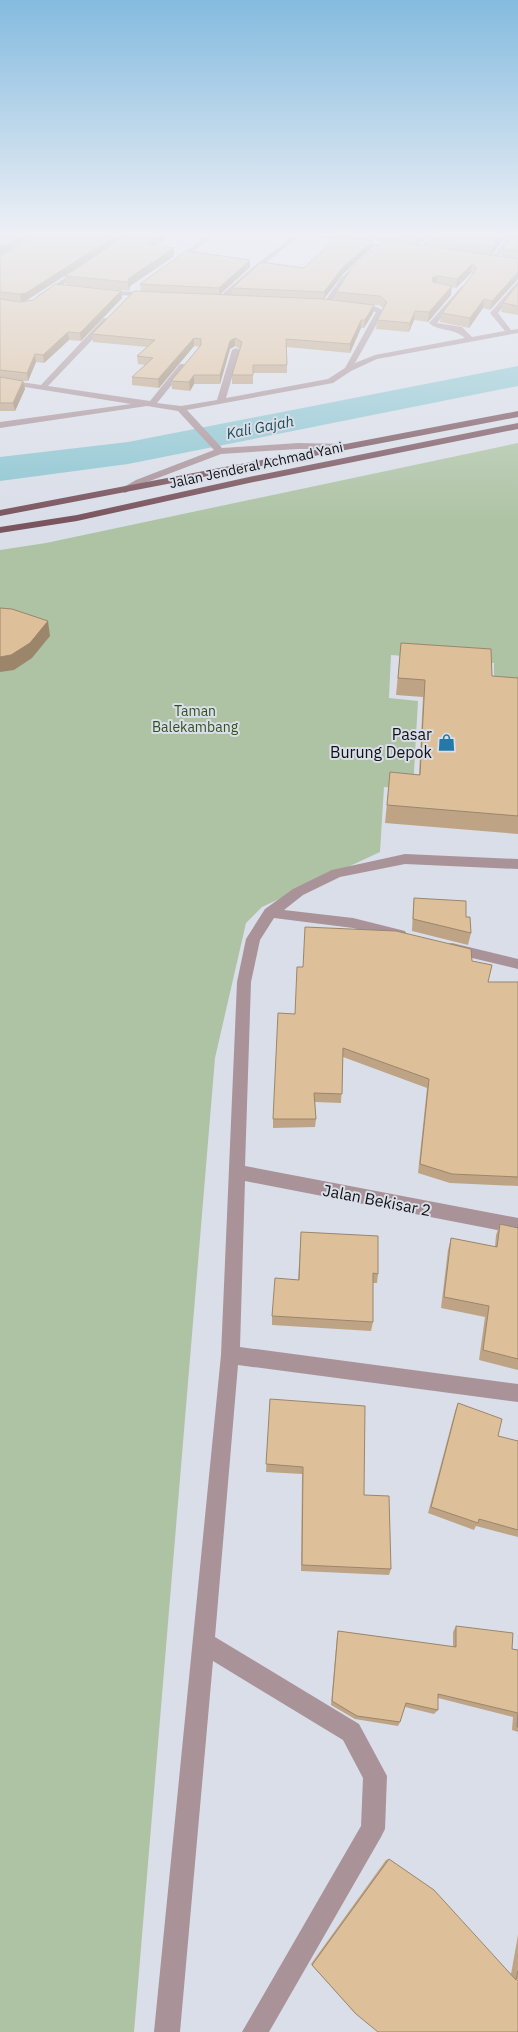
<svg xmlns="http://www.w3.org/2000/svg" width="518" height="2032" font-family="'IBM Plex Sans',sans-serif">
	<rect width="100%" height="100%" fill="#dadee8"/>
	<path fill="#aec3a4" d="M518 443V692L494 690V663L391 655 389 698 418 701 413 789 384 787 380 852 262 907 246 923 215 1058 134 2032H0V550L46 543Z"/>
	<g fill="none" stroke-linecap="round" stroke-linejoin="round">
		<path fill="#8ec6d1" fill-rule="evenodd" d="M518 366V386L128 464 0 481V457L128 442Z"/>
		<g fill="#a99399" fill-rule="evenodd">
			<path d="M207 236H214L176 263H172V261Z"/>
			<path d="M293 236H300L256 270 226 300H220V296L252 268Z"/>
			<path d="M313 236H328L402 248 399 250Z"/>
			<path d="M432 236H438L421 252H417V250Z"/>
			<path d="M508 236H514L495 262H491L490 261Z"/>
			<path d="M361 260 366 261 346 280 330 306H324L323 304 341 278Z"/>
			<path d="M82 267 84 268V270L44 298 37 296Z"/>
			<path d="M518 281V288L498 313 511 330 518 329V333L377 359 351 371 333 383 187 410 222 448 298 443 347 444 351 447 350 449H298L221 454 142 484 125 493 120 490 122 488 136 480 214 450 178 411 147 406 0 428V422L131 404 0 383V379L41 385 104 318 111 320 48 386 150 401 180 364H183L187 366 157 403 181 406 217 400 232 350 236 348 240 350 226 398 328 379 345 368 376 312 351 308 350 306C359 301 376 305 384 311L355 363 375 355 465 338C452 327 439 332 429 323L462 286 466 288 437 323 462 327 472 337 505 331 490 313Z"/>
			<path d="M99 290 152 293 156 295 152 297 102 294 98 292Z"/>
			<path d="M405 854 518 859V869L405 864 340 877 303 895 284 910 353 918 405 931 407 935 405 939 400 940 353 928 274 918 260 940 251 982 245 1166 518 1218V1234L245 1181 240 1347 518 1384V1402L238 1365 215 1637 359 1724 387 1776 385 1829 381 1837 269 2032H242L361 1826 363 1778 343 1740 213 1661 180 2032H154L221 1355 237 982 246 939 265 909 293 889 332 870Z"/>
			<path d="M452 943 518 959V969L447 952 445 948 447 944Z"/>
		</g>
		<g fill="#7a555f" fill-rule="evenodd">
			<path d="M518 411V417L0 516V510Z"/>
			<path d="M518 423V429L249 483 77 521 0 533V527L77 515 249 477Z"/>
		</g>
	</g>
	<g fill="#bea484">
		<path d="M355 236H429L418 245 429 247 430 239 433 236H506L492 255 501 257 503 249 518 236V279L490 310 483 308 469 328 440 322 442 313 473 274 471 273 456 288 451 287V295L428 322 414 320 409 332 376 329 377 320 383 308 379 305H374L373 313 364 328H361L350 353 287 347V373H253V384H232V375L240 349 235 346 230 349 220 384H194L190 391 172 389 171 381 200 347 194 346 159 388 132 385V377L145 365 138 364 137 356 147 347 93 342 92 334 141 291 140 284 250 267 220 295H232V288L373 247 343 274 324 299 335 300 336 292 383 241 355 238Z"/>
		<path d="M164 240 156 246 174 256 130 286 129 291 66 285 65 276 99 254 27 300 22 302 122 298 81 341 69 340 44 363 36 362 28 381H23L25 389 15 411H0V257Z"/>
		<path d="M518 284V315L501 312 503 303Z"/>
		<path d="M401 643 492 676 518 678V834L385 823 390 772 419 775 423 697 396 695Z"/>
		<path d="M414 898 466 917 471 933 468 945 412 931 413 909Z"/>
		<path d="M472 961 488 982H518V1186L450 1183 418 1173 427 1088 343 1057 341 1103 315 1102 316 1119 315 1127 273 1128V1119L295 1014 303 967Z"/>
		<path d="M500 1224 518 1228V1370L479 1360 485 1317 441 1308 448 1250 451 1238 495 1247 496 1235Z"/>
		<path d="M301 1232 378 1274 377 1283H373V1322L371 1331 272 1325V1316L298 1280Z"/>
		<path d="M270 1399 364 1495 391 1569 389 1575 301 1571 302 1474 266 1472Z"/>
		<path d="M458 1403 498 1436 518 1441V1537L476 1526 474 1530 428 1513 455 1411Z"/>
		<path d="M456 1626 512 1649 518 1650V1732L512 1730 513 1717 438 1698V1710L434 1714 405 1707 400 1722 398 1726 355 1719 331 1705 337 1636 338 1631 453 1647V1632Z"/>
		<path d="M389 1859 511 1974 518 1935V2032L354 2012 311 1964 386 1860Z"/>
	</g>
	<g fill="#9b866c">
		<path d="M21 236H34L0 256V248Z"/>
		<path d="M115 236H126L27 300 21 302 20 294Z"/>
		<path d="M158 236H164V240L146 252V244Z"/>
		<path d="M420 236H429L417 246 418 238Z"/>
		<path d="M501 236H506L491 256 492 247Z"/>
		<path d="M373 241V247L343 274 324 299V292L343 267Z"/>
		<path d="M174 248V256L130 286 129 291 128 282 129 278Z"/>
		<path d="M250 260V267L219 295V288Z"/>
		<path d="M472 264 471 273 456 288 457 279Z"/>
		<path d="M518 272V279L490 310 492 301Z"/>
		<path d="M437 276 436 285 431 287 432 278Z"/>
		<path d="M452 286 451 295 428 322 429 312Z"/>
		<path d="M121 291 122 298 81 341 80 333Z"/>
		<path d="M484 299 483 308 469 328 470 318Z"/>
		<path d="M374 305 373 313 364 328 365 320Z"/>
		<path d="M415 311 414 320 409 332 410 323Z"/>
		<path d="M361 320V328L350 353V344Z"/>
		<path d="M68 332 69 340 44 363 43 355Z"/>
		<path d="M194 338V346L159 388 158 379Z"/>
		<path d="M235 338V346L230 349 220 384V375L230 341Z"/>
		<path d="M35 354 36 362 28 381 27 373Z"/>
		<path d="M194 375V384L190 391 189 382Z"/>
		<path d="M23 381 25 389 15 411 13 403Z"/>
		<path d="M48 621 50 636 32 658 14 670 0 672V657Z"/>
	</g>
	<g fill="#ddbf9a" stroke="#9b866c">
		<path d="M0 236H21L0 248Z"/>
		<path d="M35 236H115L26 293 20 294 0 292V257Z"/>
		<path d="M125 236H158L146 244 174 248 129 278 128 282 65 276Z"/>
		<path d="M338 236 373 241 343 267 324 292 232 288 261 262 304 268Z"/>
		<path d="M404 236H420L418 238Z"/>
		<path d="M433 236H501L492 247 430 239Z"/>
		<path d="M512 236H518V251L503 249Z"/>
		<path d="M384 240 518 259V272L492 301 484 299 470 318 442 313 476 270V267L472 264 457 279 437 276 432 278 433 282 452 286 429 312 415 311 410 323 377 320 387 302 380 296 336 292 351 269Z"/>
		<path d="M186 251 250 260 219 288 140 284Z"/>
		<path d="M55 284 121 291 80 333 68 332 43 355 35 354 27 373 0 370V299L20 302 33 300Z"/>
		<path d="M518 284V306L503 303Z"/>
		<path d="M134 291 324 299 374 305 365 320H361L350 344 286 339 287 365H253V375H232L242 342 235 338 230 341 220 375H194L189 382 171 381 201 345V339L194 338 158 379 132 377 153 358 137 356 155 340 92 334Z"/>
		<path d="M0 377 23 381 13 403H0Z"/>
		<path d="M0 608 12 609 48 621 30 643 11 655 0 657Z"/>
		<path d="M401 643 491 649 492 676 518 678V816L387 805 390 772 420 775 425 680 398 678Z"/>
		<path d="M414 898 466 901V917H470L471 933 413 919Z"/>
		<path d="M305 927 396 931 471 949 472 961 492 965 488 982H518V1177L452 1174 420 1164 429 1079 343 1048 342 1094 314 1093 316 1119H273L278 1013 295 1014 297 967H303Z"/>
		<path d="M500 1224 518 1228V1359L483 1350 489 1306 444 1297 451 1238 497 1247Z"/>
		<path d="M301 1232 378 1236V1274L373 1273V1322L272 1316 275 1278 299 1280Z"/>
		<path d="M270 1399 365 1406 364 1495 389 1496 391 1569 302 1565 303 1467 266 1464Z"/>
		<path d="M458 1403 502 1419 498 1436 518 1441V1530L479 1519 478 1523 431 1507Z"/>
		<path d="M456 1626 513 1633 512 1649 518 1650V1727H517L518 1713 438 1694V1710L406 1703 400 1722 357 1716 332 1701 338 1631 456 1647Z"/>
		<path d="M389 1859 434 1890 516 1980 518 1971V2032H378L356 2014 312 1965Z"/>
	</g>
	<linearGradient id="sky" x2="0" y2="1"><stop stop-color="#84bbdf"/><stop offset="0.45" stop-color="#eef0f5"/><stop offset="1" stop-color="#eef0f5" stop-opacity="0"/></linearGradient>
	<rect width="518" height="520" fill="url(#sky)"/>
	<defs>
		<symbol id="shop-bare" viewBox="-9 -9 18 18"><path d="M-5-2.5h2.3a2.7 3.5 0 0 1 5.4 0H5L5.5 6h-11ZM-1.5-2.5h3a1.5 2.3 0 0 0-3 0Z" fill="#237aa9" stroke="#dadee8" stroke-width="2.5" paint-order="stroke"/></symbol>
	</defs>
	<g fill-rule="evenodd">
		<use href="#shop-bare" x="434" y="730" width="25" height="25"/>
	</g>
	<g text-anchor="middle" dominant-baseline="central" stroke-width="4" stroke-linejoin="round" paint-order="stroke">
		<g font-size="14" fill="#0f1114" stroke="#dadee8">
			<text transform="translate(256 465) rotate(-12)">Jalan Jenderal Achmad Yani</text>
		</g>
		<g font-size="14" fill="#31521c" stroke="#dadee8">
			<text x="195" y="711">Taman<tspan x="195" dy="16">Balekambang</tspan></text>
		</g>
		<g font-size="15" font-style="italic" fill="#1d4e57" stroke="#dadee8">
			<text transform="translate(260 427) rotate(-11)">Kali Gajah</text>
		</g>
		<g font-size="16" fill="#0f1114" stroke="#dadee8" text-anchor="end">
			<text x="432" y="734">Pasar<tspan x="432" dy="18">Burung Depok</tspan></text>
		</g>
		<g font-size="16" fill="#0f1114" stroke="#dadee8">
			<text transform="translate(377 1200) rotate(11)">Jalan Bekisar 2</text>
		</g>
	</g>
</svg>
